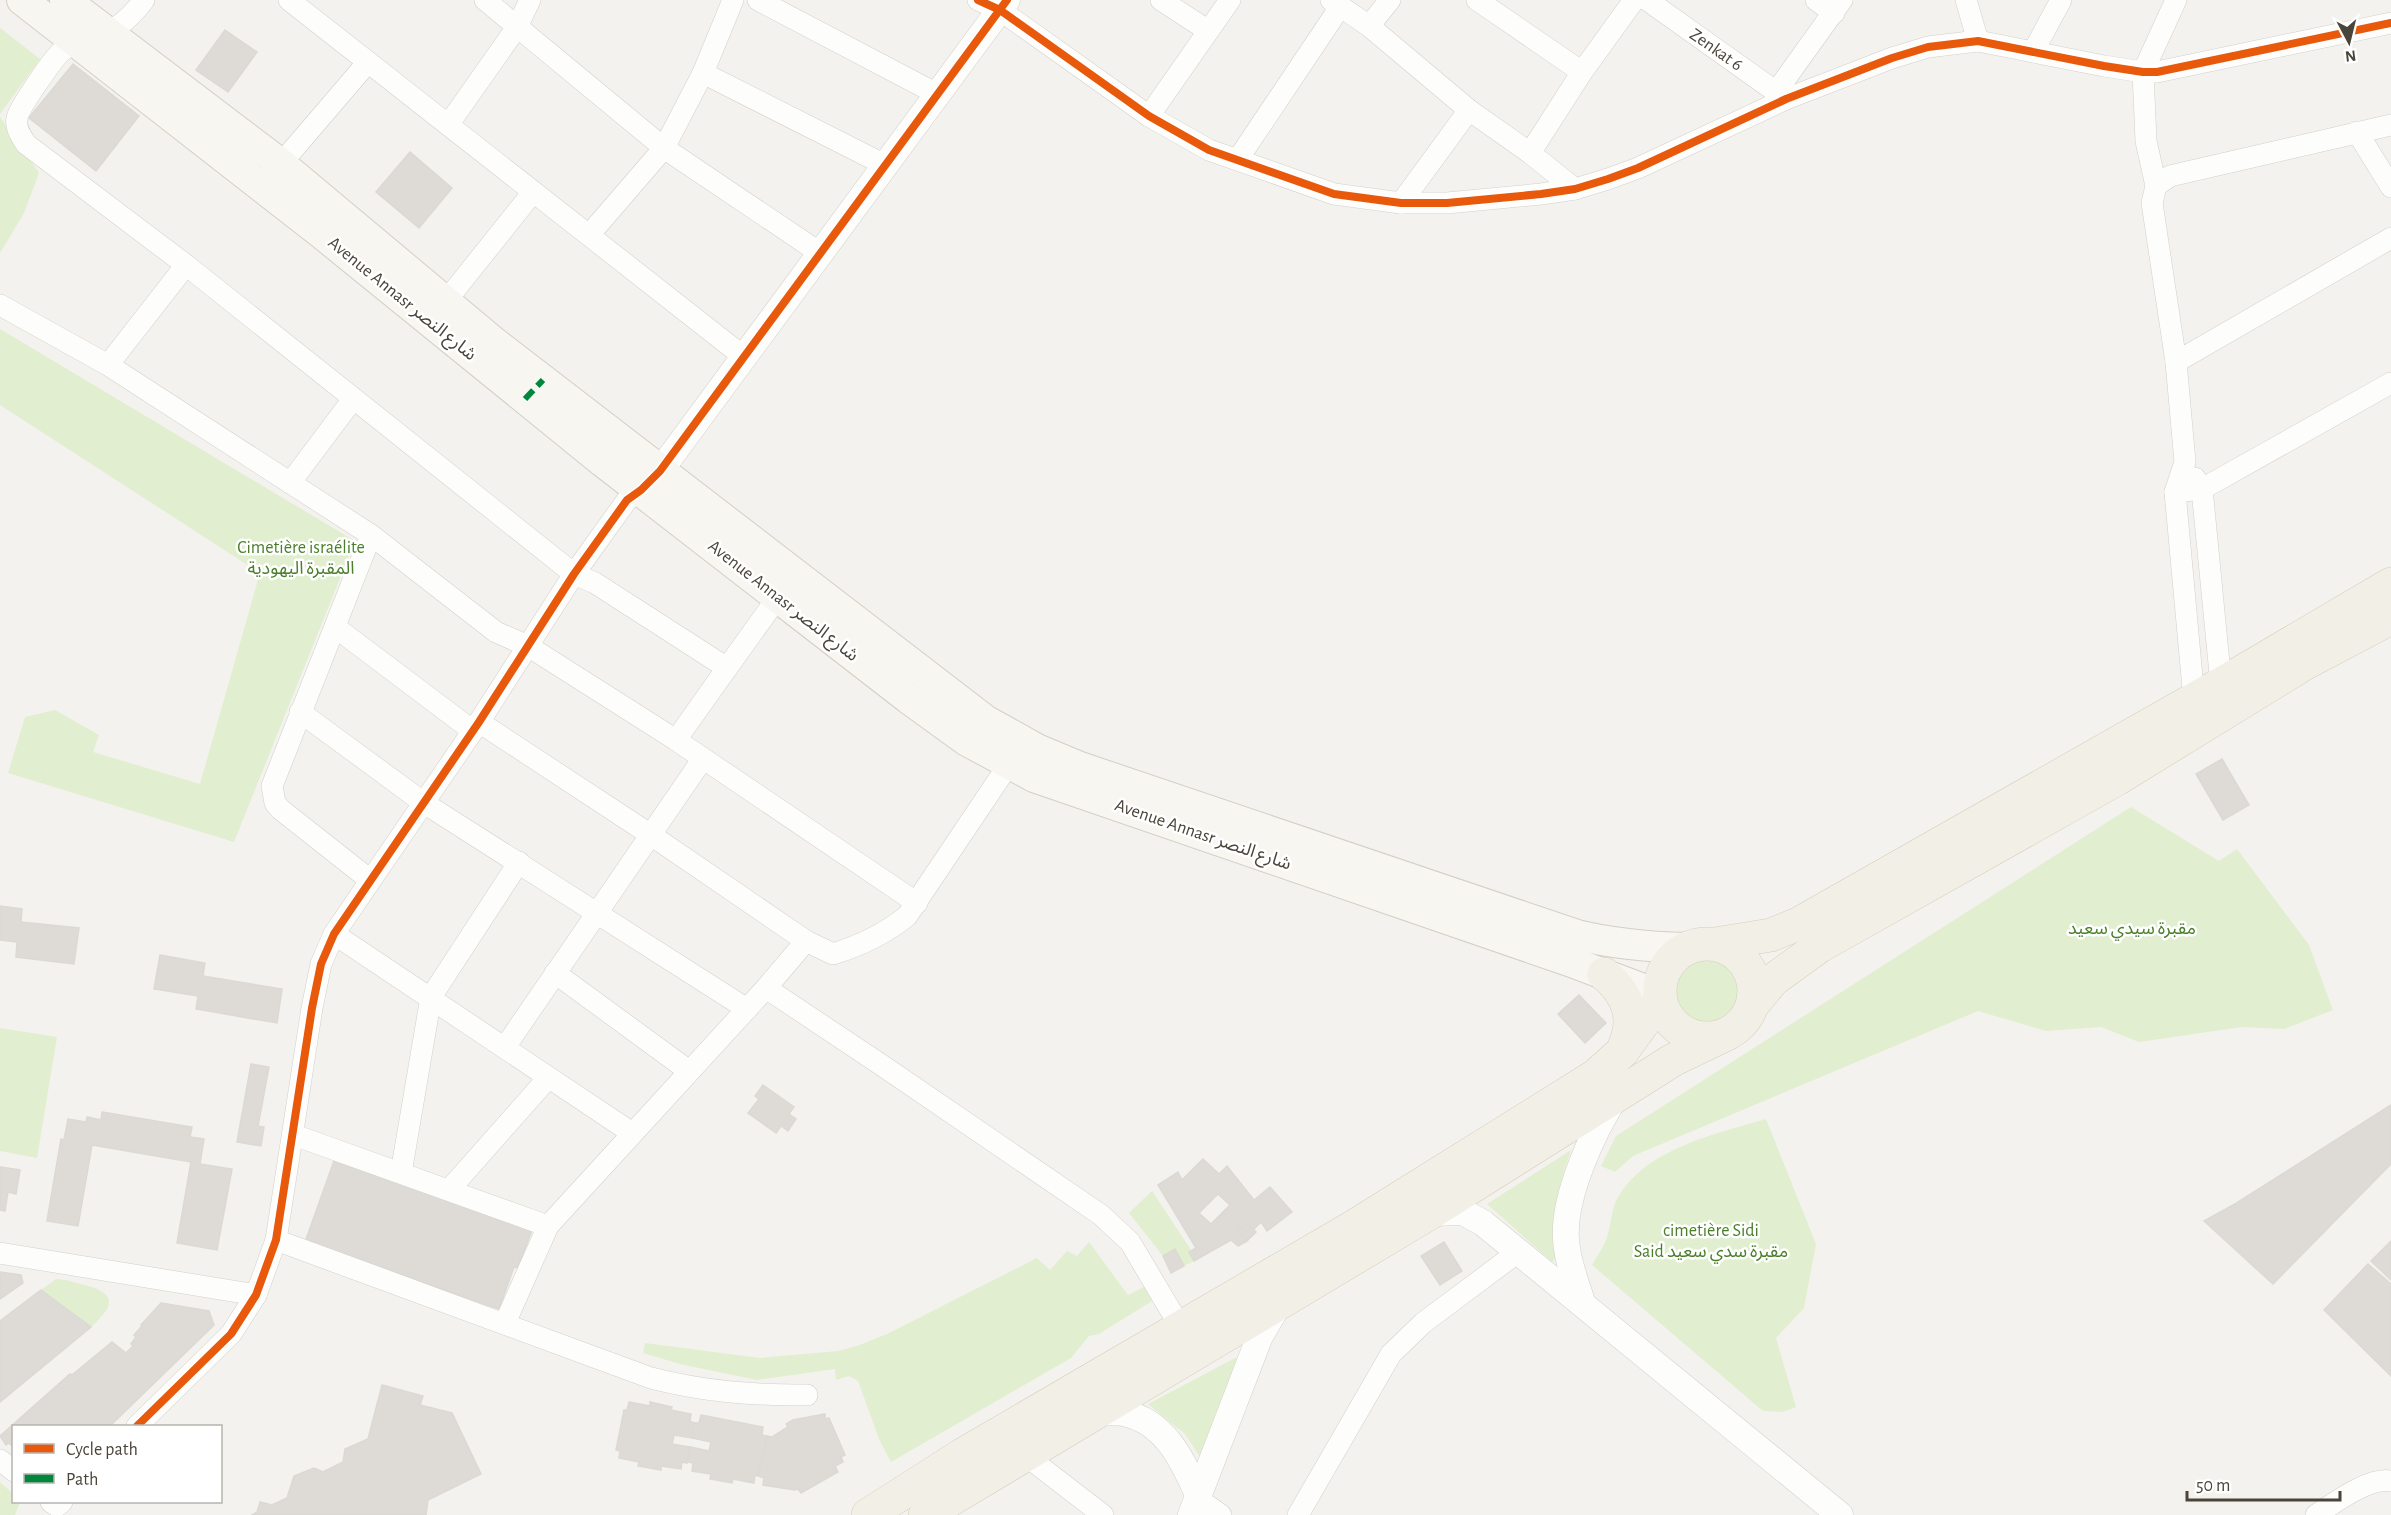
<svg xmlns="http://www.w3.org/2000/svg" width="2391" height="1515" font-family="'Alegreya Sans','Noto Sans Arabic',sans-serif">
	<rect width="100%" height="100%" fill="#f4f2ee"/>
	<g fill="#e1eecf">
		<path d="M0 28 40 59 0 114Z"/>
		<path d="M0 117 39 173 24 213 0 253Z"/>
		<path d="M0 329 355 541 234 842 8 773 25 717 55 710 99 735 93 752 200 784 260 573 0 405Z"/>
		<path d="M2131 807 2219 861 2237 849 2309 945 2333 1010 2284 1029 2242 1027 2139 1042 2101 1027 2046 1031 1978 1011 1633 1156 1615 1172 1601 1166 1616 1136Z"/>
		<circle cx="1707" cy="991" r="34"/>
		<path d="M0 1028 57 1037 37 1158 0 1151Z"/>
		<path d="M1766 1119 1816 1244 1804 1308 1776 1338 1796 1407 1783 1412 1763 1411 1592 1265C1597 1256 1604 1247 1607 1237 1611 1226 1611 1212 1616 1201 1643 1149 1715 1134 1766 1119Z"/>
		<path d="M1571 1150C1558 1189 1549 1217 1556 1258L1552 1262 1487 1204Z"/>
		<path d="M1152 1191 1191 1250 1189 1252 1194 1261 1184 1266 1174 1250 1163 1256 1129 1213Z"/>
		<path d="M1089 1242 1128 1295 1144 1287 1152 1301 1099 1334 1089 1336 1071 1358 891 1462 879 1439 858 1381 849 1376 836 1380 835 1369 757 1380 680 1364 643 1353 645 1343 760 1358 838 1351 857 1346 887 1334 1037 1258 1050 1270 1067 1251 1077 1256Z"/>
		<path d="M56 1279C66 1279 75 1283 85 1285 120 1294 112 1308 91 1327L41 1290Z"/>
		<path d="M1237 1357 1202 1460 1185 1434 1148 1404Z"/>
		<path d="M0 1482 13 1494 14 1502H20L15 1515H0Z"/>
	</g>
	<g fill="#dedbd6" stroke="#dcd9d4" stroke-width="1.5" fill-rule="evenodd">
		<path d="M225 30 257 52 228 92 196 70Z"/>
		<path d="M73 64 139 116 96 171 29 118Z"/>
		<path d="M410 152 452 188 419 228 376 192Z"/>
		<path d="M2222 759 2249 805 2223 820 2196 774Z"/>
		<path d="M0 906 22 909 21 922 79 928 74 964 16 957 17 942 0 940Z"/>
		<path d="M160 955 205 963 203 976 282 989 277 1023 196 1009 198 996 154 989Z"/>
		<path d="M1579 995 1606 1023 1585 1043 1558 1014Z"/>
		<path d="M251 1064 269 1067 258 1126 264 1127 261 1146 237 1142Z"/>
		<path d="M763 1085 794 1107 789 1114 796 1119 788 1131 781 1126 776 1133 748 1113 759 1099 755 1096Z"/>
		<path d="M2391 1105V1164L2273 1284 2204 1221 2235 1204Z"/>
		<path d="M102 1112 192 1127 190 1137 204 1139 200 1164 232 1169 217 1250 177 1243 191 1162 92 1145 78 1226 47 1221 61 1139 64 1140 68 1119 86 1122 87 1117 101 1120Z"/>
		<path d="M1203 1159 1219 1174 1227 1166 1254 1200 1270 1187 1292 1212 1267 1231 1261 1222 1253 1230 1247 1223 1238 1231 1247 1241 1238 1246 1231 1240 1194 1261 1189 1252 1196 1248 1158 1185 1178 1172 1182 1180ZM1218 1194 1230 1205 1211 1224 1199 1213Z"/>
		<path d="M334 1161 532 1230 518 1268 514 1267 499 1309 305 1242Z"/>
		<path d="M0 1167 20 1170 16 1194 8 1192 5 1211 0 1210Z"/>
		<path d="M1247 1223 1256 1232 1247 1241 1238 1231Z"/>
		<path d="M2391 1241V1280L2371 1261Z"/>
		<path d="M1444 1242 1462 1271 1440 1285 1421 1256Z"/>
		<path d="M1175 1249 1184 1266 1171 1273 1163 1256Z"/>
		<path d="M2368 1264 2391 1284V1376L2324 1310Z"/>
		<path d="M0 1272 21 1275 23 1283 0 1299Z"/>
		<path d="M41 1290 91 1327 0 1402V1321Z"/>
		<path d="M161 1303 209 1311 214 1325 110 1426H14V1448L9 1443 6 1445 0 1436 70 1374 72 1375 112 1342 126 1353 133 1346 131 1344 136 1337 134 1335 142 1326 141 1325Z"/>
		<path d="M382 1385 423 1396 420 1405 452 1413 481 1474 428 1500 426 1515H252L257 1512 260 1502 272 1505 287 1498 294 1476 314 1468 323 1472 343 1462 345 1449 368 1439Z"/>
		<path d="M629 1402 650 1406V1402L672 1407 671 1410 691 1414 690 1421 694 1423 692 1438 674 1435 672 1444 690 1447 687 1463 682 1462 681 1469 661 1466V1470L638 1466 639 1462 619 1458 620 1451 616 1450 624 1410H627Z"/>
		<path d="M825 1414V1419L829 1418 845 1455 841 1457 843 1462 835 1466 838 1472 801 1493 798 1489 795 1490 763 1485 764 1478 758 1476 767 1436 772 1437 788 1427 786 1424 793 1420Z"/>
		<path d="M701 1415 763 1427 762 1435 767 1436 758 1476 755 1475 754 1483 733 1479 732 1483 710 1479 711 1474 692 1471 693 1463 688 1462 690 1447 709 1451 711 1442 692 1438 694 1423H699Z"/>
	</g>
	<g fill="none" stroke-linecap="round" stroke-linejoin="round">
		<defs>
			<g id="minor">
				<path d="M144 0C134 13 122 26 106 33 92 38 75 41 63 50 54 57 19 108 17 118 15 128 21 136 26 144L186 265 574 574 595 583 727 668 676 740"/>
				<path d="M289 0 744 357"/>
				<path d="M485 0 664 148 820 253"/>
				<path d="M758 0 937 94"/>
				<path d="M978 0 1000 10 1149 116 1209 150 1334 194 1401 203H1447L1541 194 1575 189 1608 179 1638 168 1786 99 1892 58 1928 47 1978 41 2104 66 2143 72H2157L2391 23"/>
				<path d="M1161 0 1207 30"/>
				<path d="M1331 0 1369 26 1469 110 1530 153 1575 189"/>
				<path d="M1477 0 1582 72"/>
				<path d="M1647 0 1786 99"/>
				<path d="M1816 0 1834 13"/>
				<path d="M1966 0 1978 41"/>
				<path d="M2176 0 2143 72 2146 141 2156 186 2152 203 2176 362 2185 462 2175 492 2194 699"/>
				<path d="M1369 26 1390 0"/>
				<path d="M2033 52 2061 0"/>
				<path d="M703 73 885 165"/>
				<path d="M1776 92 1842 0"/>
				<path d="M1149 116 1230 0"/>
				<path d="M448 125 517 27 530 0"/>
				<path d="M2357 132 2391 187"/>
				<path d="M1530 153 1582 72 1634 0"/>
				<path d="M1238 159 1340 7"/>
				<path d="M273 173 368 62"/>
				<path d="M2156 186 2170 176 2391 125"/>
				<path d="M1401 203 1469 110"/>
				<path d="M589 235 664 148 703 73 733 0"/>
				<path d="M0 305 108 365 371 535 496 632 528 646 676 740 917 903"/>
				<path d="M438 311 533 192"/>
				<path d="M2176 362 2391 238"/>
				<path d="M108 365 186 265"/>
				<path d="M2195 478 2202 489 2221 684"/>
				<path d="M290 483 353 399"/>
				<path d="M2175 492 2202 489 2391 383"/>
				<path d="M335 627 473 731"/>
				<path d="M727 668 778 597"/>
				<path d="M300 712 424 803 747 1009"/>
				<path d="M479 722 651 835 806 941 833 954C859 946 886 933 907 916L1009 764"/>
				<path d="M370 880 280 809 275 803 272 786 371 535"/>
				<path d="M334 934 632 1133"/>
				<path d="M555 973 689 1071"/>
				<path d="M766 988 883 1066 1101 1215 1130 1242 1181 1328"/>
				<path d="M505 1047 702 760"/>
				<path d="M294 1135 548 1226"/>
				<path d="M401 1173 431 997 519 862"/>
				<path d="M449 1190 548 1078"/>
				<path d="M276 1240 651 1378C706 1392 751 1395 807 1395"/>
				<path d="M0 1253 256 1295"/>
				<path d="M505 1323 548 1226 766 988 806 941"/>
				<path d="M137 1426 231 1334 256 1295 276 1240 312 1008 321 964 334 934 479 722 574 574 627 500 641 490"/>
				<path d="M1025 1455 1103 1515"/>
				<path d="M0 1460 14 1471"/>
				<path d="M1199 1497 1204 1503 1221 1515"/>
				<path d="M51 1502 57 1506 62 1502"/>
				<path d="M1298 1515 1391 1354 1423 1323 1518 1252"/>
				<path d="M2316 1515C2334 1503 2369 1477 2391 1481"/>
			</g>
			<g id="tertiary">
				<path d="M647 484 660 471 1007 0"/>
				<path d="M1430 1213 1463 1212 1483 1223 1840 1515"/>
				<path d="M1582 1302C1576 1282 1567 1261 1566 1239 1563 1197 1593 1131 1616 1096"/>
				<path d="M1096 1413C1105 1413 1115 1411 1124 1413 1166 1422 1183 1461 1199 1497"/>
				<path d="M1191 1515 1260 1336 1279 1304"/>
			</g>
			<g id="secondary">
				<path d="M22 0 322 234 603 462 909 699 967 741 1034 777 1569 961 1659 995"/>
				<path d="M65 0 281 164 495 343 985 720 1037 749 1080 767 1577 935C1614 944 1649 947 1687 948"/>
			</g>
			<g id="primary">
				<circle cx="1707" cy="991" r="47"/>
				<path d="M1715 944 1771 935 1798 924 2221 684 2391 584"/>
				<path d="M1604 974C1628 994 1637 1018 1624 1047"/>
				<path d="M1754 1003 1773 980 1820 946 2117 779 2304 664 2391 618"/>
				<path d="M868 1515 962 1455 1353 1227 1595 1076 1622 1052 1660 1000"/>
				<path d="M925 1515 1430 1213 1673 1060 1727 1034"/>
			</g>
		</defs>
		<use href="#minor" stroke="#d2d0cb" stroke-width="22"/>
		<use href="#tertiary" stroke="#d2d0cb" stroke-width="27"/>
		<use href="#secondary" stroke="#d3cfc5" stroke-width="32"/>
		<use href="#primary" stroke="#d6cebb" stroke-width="34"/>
		<use href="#minor" stroke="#fdfdfc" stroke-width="21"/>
		<use href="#tertiary" stroke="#fdfdfc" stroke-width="26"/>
		<use href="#secondary" stroke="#f7f6f1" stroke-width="30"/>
		<use href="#primary" stroke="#f2efe6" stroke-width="33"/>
		<path stroke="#00873e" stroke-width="6" stroke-dasharray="12 6" stroke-linecap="butt" d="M525 399 543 380"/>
		<defs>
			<g id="cycleway">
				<path d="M978 0 1000 10 1149 116 1209 150 1334 194 1401 203H1447L1541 194 1575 189 1608 179 1638 168 1786 99 1892 58 1928 47 1978 41 2104 66 2143 72H2157L2391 23"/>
				<path d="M137 1426 231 1334 256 1295 276 1240 312 1008 321 964 334 934 479 722 574 574 627 500 641 490 660 471 1007 0"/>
			</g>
		</defs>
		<use href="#cycleway" stroke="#fff" stroke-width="11"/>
		<use href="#cycleway" stroke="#e8590c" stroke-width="8"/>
	</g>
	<g text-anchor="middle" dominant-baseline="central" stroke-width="5" stroke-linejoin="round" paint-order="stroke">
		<g font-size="18" fill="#4b4439" stroke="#fff">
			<text transform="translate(1716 50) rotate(35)">Zenkat 6</text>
			<text transform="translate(402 299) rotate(39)">Avenue Annasr شارع النصر</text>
			<text transform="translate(783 601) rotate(38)">Avenue Annasr شارع النصر</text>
			<text transform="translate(1203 835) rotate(19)">Avenue Annasr شارع النصر</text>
		</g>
		<g font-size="18" fill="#4a7f2a" stroke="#fff">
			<text x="301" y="548">Cimetière israélite<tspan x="301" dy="21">المقبرة اليهودية</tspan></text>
			<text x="2132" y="929">مقبرة سيدي سعيد</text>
			<text x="1711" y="1231">cimetière Sidi<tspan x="1711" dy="21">Said مقبرة سدي سعيد</tspan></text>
		</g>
	</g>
	<rect x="12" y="1425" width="210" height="78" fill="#ffffff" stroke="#b7b4b0" stroke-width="1.5"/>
	<rect x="24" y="1444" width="30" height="9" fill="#e8590c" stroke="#b7b4b0" stroke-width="1.5"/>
	<text x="66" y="1455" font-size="18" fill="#4b4439">Cycle path</text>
	<rect x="24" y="1474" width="30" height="9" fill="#00873e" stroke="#b7b4b0" stroke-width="1.5"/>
	<text x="66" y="1485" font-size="18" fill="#4b4439">Path</text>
	<g transform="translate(2349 42) rotate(173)" stroke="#ffffff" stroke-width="4.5" paint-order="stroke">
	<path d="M0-4.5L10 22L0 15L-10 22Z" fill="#4b4439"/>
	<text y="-9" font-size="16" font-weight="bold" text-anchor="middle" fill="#4b4439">N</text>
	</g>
	<path d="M2187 1491v9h153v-9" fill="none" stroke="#4b4439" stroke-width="3"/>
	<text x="2196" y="1491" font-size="18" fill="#4b4439" stroke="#ffffff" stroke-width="4.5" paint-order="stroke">50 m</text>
</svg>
